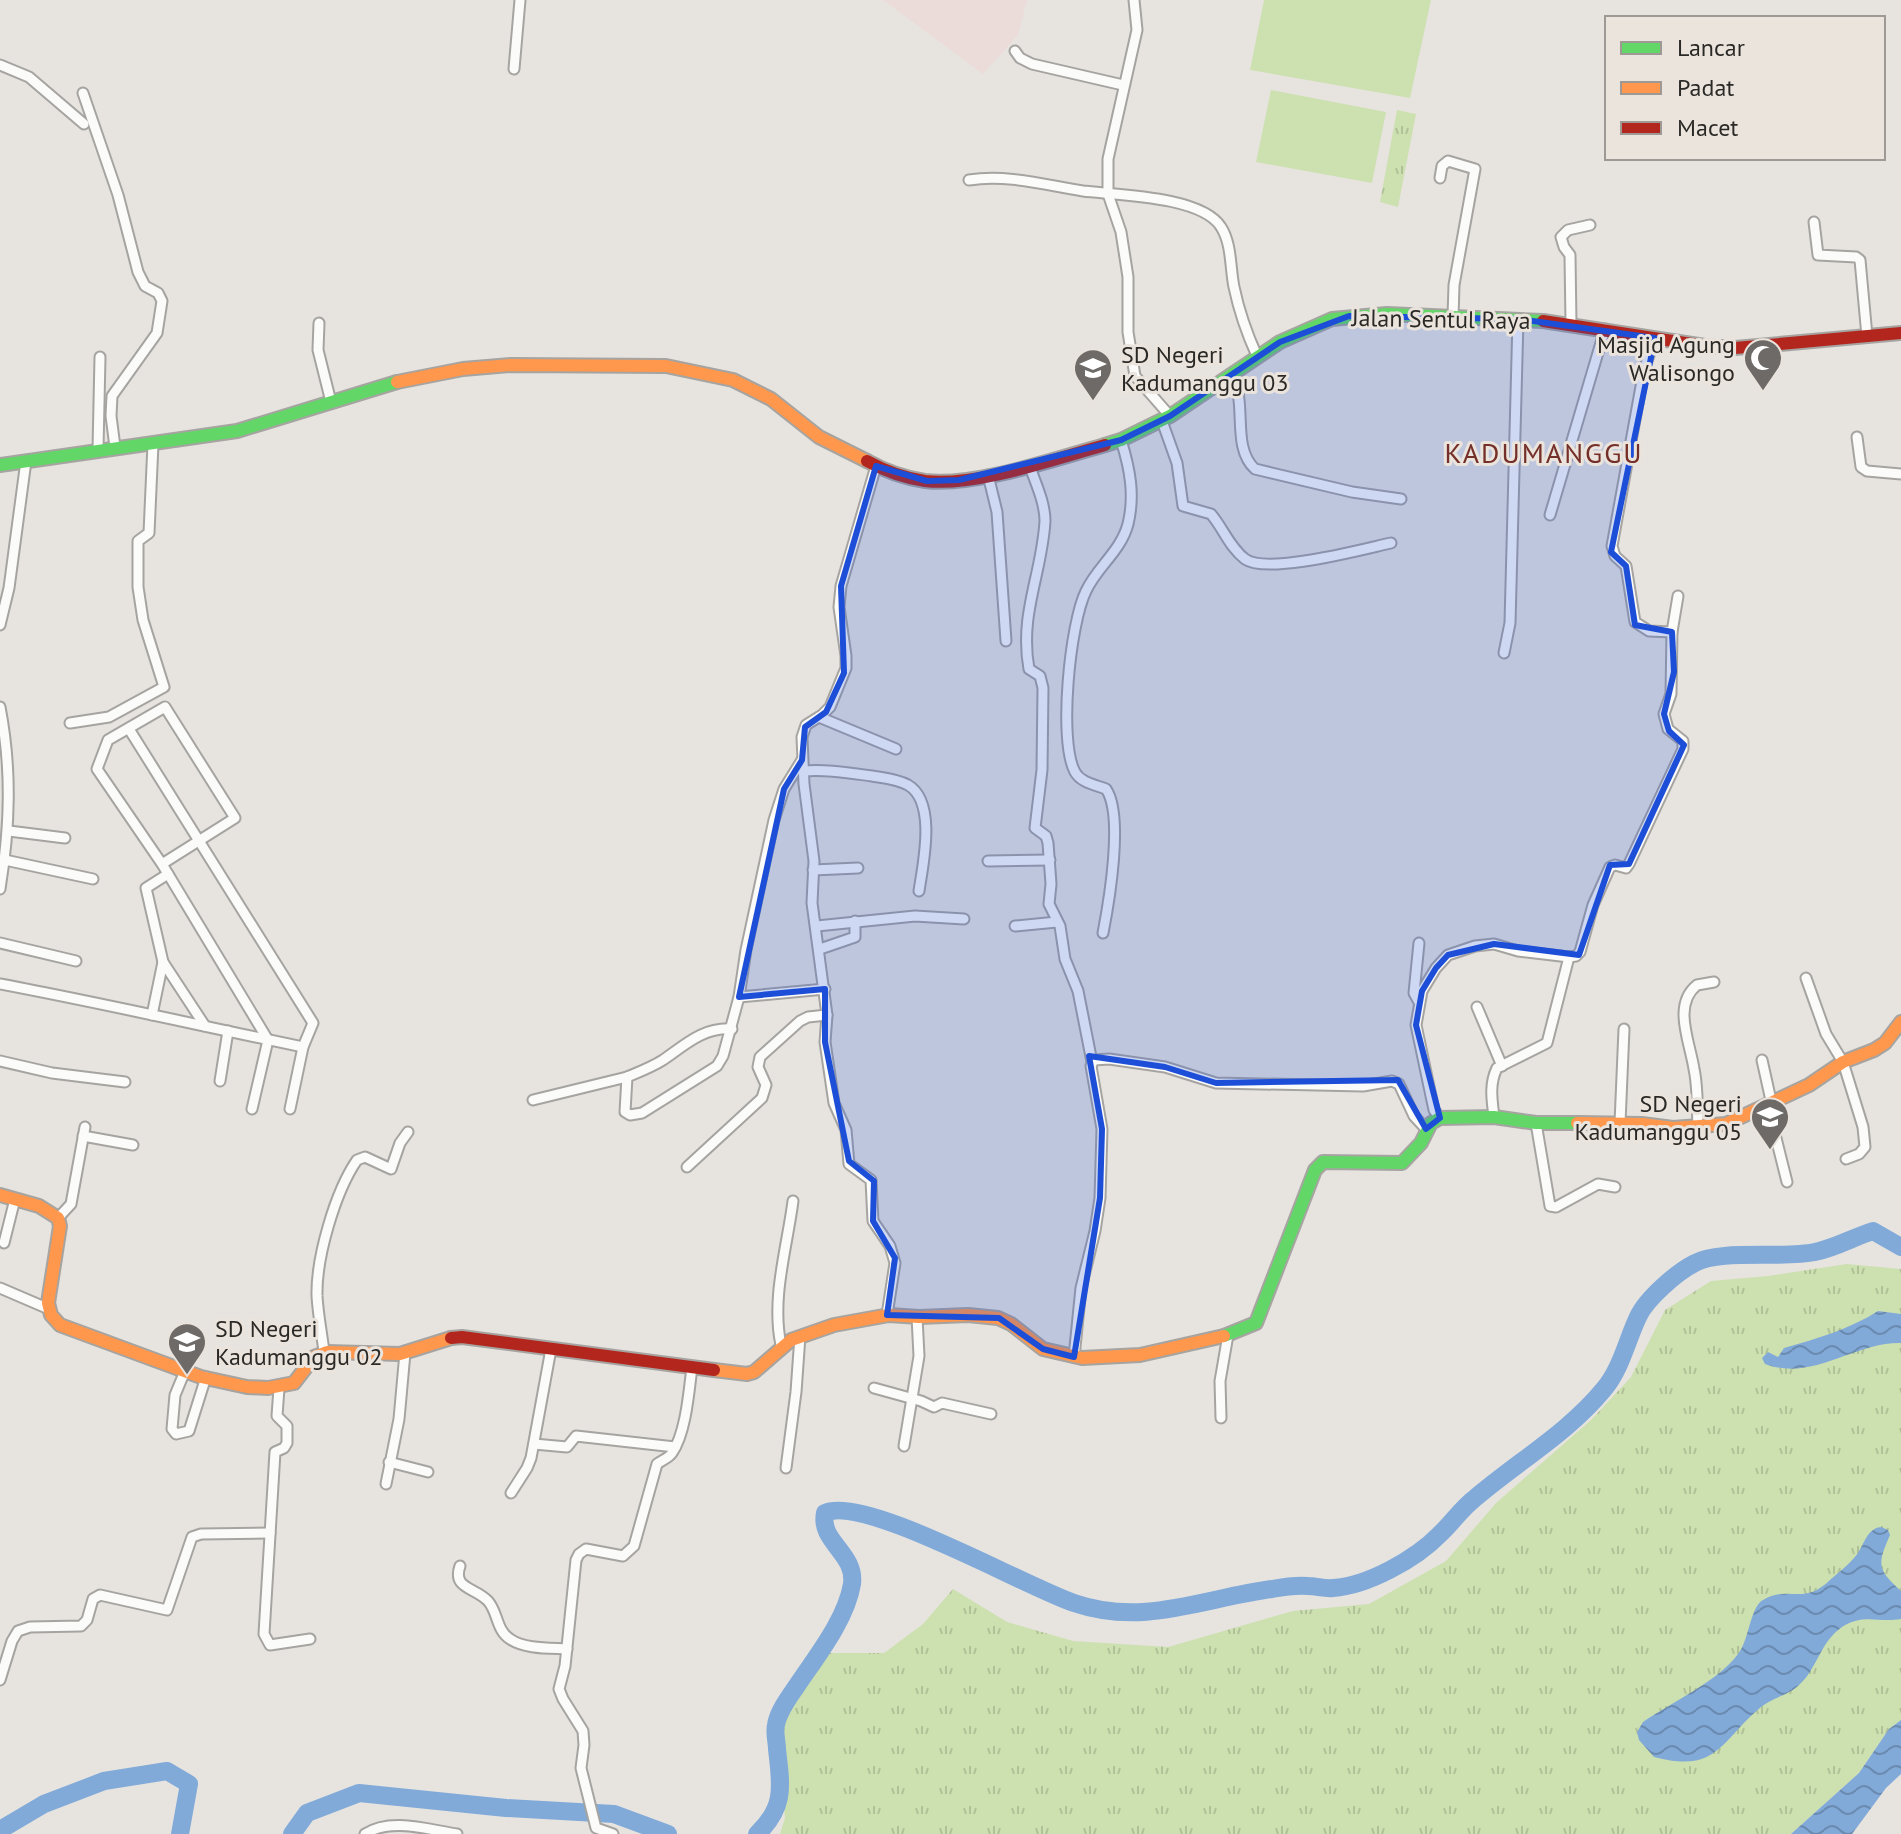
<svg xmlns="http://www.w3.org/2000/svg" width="1901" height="1834" font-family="'PT Sans',sans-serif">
	<defs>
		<pattern id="grass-tufts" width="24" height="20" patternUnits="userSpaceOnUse" patternTransform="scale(2)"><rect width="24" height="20" fill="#cde0b0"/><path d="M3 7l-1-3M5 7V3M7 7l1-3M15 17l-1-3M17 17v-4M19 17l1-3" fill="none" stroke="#b0c097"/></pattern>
		<pattern id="water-waves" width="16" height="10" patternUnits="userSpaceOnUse" patternTransform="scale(2)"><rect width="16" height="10" fill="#81aad9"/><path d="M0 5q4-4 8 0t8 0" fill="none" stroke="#6a8ab0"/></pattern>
	</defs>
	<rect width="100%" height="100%" fill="#e7e4e0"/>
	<path fill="#ebdbd9" d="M883 0H1027L1018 35 983 74Z"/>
	<g fill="url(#grass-tufts)">
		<path d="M1397 110 1416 114 1398 207 1380 202Z"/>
		<path d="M1847 1264 1901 1269V1720L1889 1729 1859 1773 1791 1834H780L785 1818 776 1725 788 1699 819 1653H884L923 1624 953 1589 1007 1622 1073 1641 1168 1647 1293 1611 1369 1604 1446 1561 1496 1503 1591 1420 1631 1377 1665 1310 1711 1281 1768 1276Z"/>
	</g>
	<g fill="#cde0b0">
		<path d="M1264 0H1431L1410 98 1250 70Z"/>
		<path d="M1271 90 1386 112 1372 183 1256 162Z"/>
	</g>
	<g fill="url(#water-waves)">
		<path d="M1878 1311 1901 1314V1343C1854 1342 1813 1382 1765 1364L1762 1358 1768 1352 1778 1357 1784 1348C1816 1339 1850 1329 1878 1311Z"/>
		<path d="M1881 1527 1888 1530 1890 1535C1877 1565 1877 1569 1901 1591V1619C1878 1623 1864 1613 1842 1627 1820 1642 1817 1670 1798 1686 1788 1695 1772 1698 1761 1707 1720 1741 1718 1774 1654 1757L1639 1740 1637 1732 1643 1722C1672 1702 1717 1682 1738 1654 1749 1641 1750 1607 1763 1600 1790 1584 1803 1607 1831 1579 1839 1572 1847 1566 1854 1558 1864 1548 1865 1529 1881 1527Z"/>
		<path d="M1901 1720V1774L1886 1788 1852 1834H1791L1859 1773 1889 1729Z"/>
	</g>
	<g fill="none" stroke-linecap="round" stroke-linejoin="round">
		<g stroke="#81aad9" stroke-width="18">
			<path d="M0 1830 44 1804 104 1781 167 1771 189 1784 180 1834"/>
			<path d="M292 1834 307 1813 359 1793 506 1808 614 1814 668 1834"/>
			<path d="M757 1834C786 1807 781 1785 777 1749 777 1742 774 1732 776 1725 778 1712 789 1697 796 1687 816 1657 846 1620 852 1584 856 1553 819 1542 825 1513 863 1494 1026 1587 1074 1603 1144 1627 1204 1598 1272 1589 1283 1587 1297 1585 1308 1586 1316 1586 1325 1589 1333 1588 1367 1586 1416 1559 1440 1534 1452 1523 1461 1509 1474 1499 1517 1462 1568 1433 1604 1389 1621 1369 1627 1340 1638 1317 1646 1299 1677 1272 1695 1263 1720 1249 1782 1259 1815 1252 1835 1248 1854 1237 1873 1231L1901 1247"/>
		</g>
		<defs>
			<g id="street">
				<path d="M1134 0 1137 30 1108 159V194L1121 232 1128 277V332L1135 376 1170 416"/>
				<path d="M1015 51 1020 58 1032 64 1123 85"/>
				<path d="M0 65 29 77 84 124"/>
				<path d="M514 69 520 0"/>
				<path d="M83 93 118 195 138 272 145 286 158 293 162 301 157 333 112 396 111 416 115 447"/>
				<path d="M1440 178 1442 166 1448 161 1475 169 1454 285 1453 317"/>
				<path d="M969 180C1007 174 1045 185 1083 191 1117 195 1202 196 1221 227 1232 244 1230 268 1234 287 1239 311 1247 334 1257 356"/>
				<path d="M1814 222 1818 255 1856 257 1860 260 1867 336"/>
				<path d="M319 323 318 350 331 402"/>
				<path d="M1571 324 1570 255 1564 247 1561 237 1568 230 1590 225"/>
				<path d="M1655 338 1644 370 1612 546 1615 556 1626 566 1635 622 1649 631 1672 632"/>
				<path d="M1230 374C1233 380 1236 387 1238 393 1243 417 1235 451 1255 469L1352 492 1401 499"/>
				<path d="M1162 421 1177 463 1183 506 1211 514C1223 528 1230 548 1245 559 1267 575 1363 549 1391 543"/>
				<path d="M1857 437 1861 467 1867 471 1901 474"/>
				<path d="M98 449 100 357"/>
				<path d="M876 466 841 586 839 607 846 656V668L830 707 822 715 806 725 802 737 804 784 814 861 812 903 827 1015 825 1042 834 1103 846 1130 849 1164 871 1180 873 1221 890 1246 895 1263 887 1315"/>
				<path d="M1030 467C1036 484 1045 503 1045 521 1042 574 1019 614 1029 669L1040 676 1043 688 1042 770 1035 828 1046 836 1048 843 1051 884 1049 904 1060 926 1065 959 1078 991 1092 1062"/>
				<path d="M988 475 997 512 1006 641"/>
				<path d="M1550 515 1605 329"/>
				<path d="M0 625 9 588 26 461"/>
				<path d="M1504 653 1510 623 1518 319"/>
				<path d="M0 707C12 769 10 827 0 889"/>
				<path d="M819 717 896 749"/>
				<path d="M70 723 109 717 164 687 143 620 138 587V541L149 533 153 444"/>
				<path d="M129 729 313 1023 303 1047 290 1109"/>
				<path d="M803 771C826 769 849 773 872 776 884 778 897 779 908 785 937 802 923 864 919 891"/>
				<path d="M9 831 65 838"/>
				<path d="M5 860 93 879"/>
				<path d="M988 861 1050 860"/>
				<path d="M162 864 235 818 165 707 108 740 97 769 162 864 268 1040 252 1109"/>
				<path d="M813 870 858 868"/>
				<path d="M817 926 915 916 964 919"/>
				<path d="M1015 926 1057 922"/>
				<path d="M1103 933C1109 902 1124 815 1106 789 1096 785 1081 783 1075 772 1058 741 1070 623 1086 591 1097 567 1121 551 1128 524 1135 495 1130 469 1121 440"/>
				<path d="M0 943 76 961"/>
				<path d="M820 949 855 937V921"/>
				<path d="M1569 957 1576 956 1580 952 1593 905 1610 867 1615 865 1626 868 1629 864 1683 749V741L1668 729 1664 714 1671 694 1672 632 1678 596"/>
				<path d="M163 962 205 1026"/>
				<path d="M1806 978 1826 1034 1843 1062 1863 1127 1865 1147 1859 1154 1846 1159"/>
				<path d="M0 984C101 1003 202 1026 303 1047"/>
				<path d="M739 997 825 989"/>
				<path d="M1419 1002 1414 993 1419 943"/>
				<path d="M1477 1007 1502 1066"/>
				<path d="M152 1015 163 962 146 888 168 874"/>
				<path d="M1762 1060 1772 1105"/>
				<path d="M0 1061 52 1073 125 1082"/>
				<path d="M627 1077C639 1072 652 1067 663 1060 685 1045 703 1027 732 1029"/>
				<path d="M220 1081 228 1031"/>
				<path d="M533 1100 627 1077 625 1112 630 1115 642 1113 717 1066 723 1056 739 997 746 950 774 820 784 789 802 760"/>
				<path d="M1768 1106 1787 1182"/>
				<path d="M1440 1118 1434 1110 1416 1025 1422 991 1436 968 1448 955 1475 946 1494 944 1518 951 1569 957 1547 1043 1497 1068C1489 1084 1492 1100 1494 1117"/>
				<path d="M1536 1123 1550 1206 1556 1207 1598 1184 1615 1187"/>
				<path d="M1620 1123 1624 1029"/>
				<path d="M1698 1127C1697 1108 1698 1087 1694 1069 1690 1042 1672 1005 1697 985L1714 982"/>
				<path d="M83 1136 133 1145"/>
				<path d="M687 1167 762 1098 766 1085 758 1067 760 1057 800 1021 808 1017 827 1015"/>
				<path d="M58 1218 71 1204 85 1127"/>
				<path d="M4 1243 15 1199"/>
				<path d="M0 1288 49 1309"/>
				<path d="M781 1345C771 1298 787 1248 793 1201"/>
				<path d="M324 1352C322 1334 318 1315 317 1296 316 1258 335 1192 357 1160L365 1157 391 1169 400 1143 408 1132"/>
				<path d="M1074 1357 1081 1288 1095 1231 1100 1198 1102 1129 1091 1066 1094 1060 1109 1059 1165 1067 1216 1083 1363 1086 1392 1081 1399 1084 1414 1116 1426 1129"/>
				<path d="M185 1371 175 1395 172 1429 176 1434 189 1431 206 1377"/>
				<path d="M279 1388 277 1416 287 1426V1443L284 1448 275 1452 264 1634 270 1645 310 1639"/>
				<path d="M874 1388 921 1401 934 1407 942 1403 991 1414"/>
				<path d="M1221 1418 1220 1381 1228 1335"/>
				<path d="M534 1444 567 1447 576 1436 675 1447"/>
				<path d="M904 1446 919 1356 917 1317"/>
				<path d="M389 1462 428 1472"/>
				<path d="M786 1468 796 1392 800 1336"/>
				<path d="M386 1484 399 1419 405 1353"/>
				<path d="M511 1493 527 1468 531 1458 551 1349"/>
				<path d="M460 1566C452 1589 475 1587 488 1601 498 1612 496 1630 510 1639 524 1649 550 1648 567 1649"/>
				<path d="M0 1680 12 1641 18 1631 30 1627 81 1626 87 1620 93 1599 100 1595 167 1610 192 1537 201 1534 270 1533"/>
				<path d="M365 1834C391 1817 429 1830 457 1834"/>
				<path d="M613 1834 596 1828 581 1768 584 1745 583 1731 563 1699 559 1689 565 1666 576 1560 579 1554 586 1549 623 1556 634 1546 657 1464C662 1460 669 1458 672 1453 686 1433 689 1391 692 1367"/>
			</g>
			<g id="fast">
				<path d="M1105 445 1121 440 1170 416 1280 342 1332 319 1387 314 1543 321"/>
				<path d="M0 465 237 431 397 382"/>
				<path d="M1224 1336 1256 1323 1315 1170 1323 1162 1402 1163 1421 1143 1431 1123 1440 1118 1494 1117 1536 1123H1577"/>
			</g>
			<g id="slow">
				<path d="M397 382 463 369 511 365 666 366 733 380 771 399 819 437 867 461"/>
				<path d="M1577 1123 1642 1124 1673 1128 1726 1124 1809 1085 1843 1062 1874 1050 1885 1043 1901 1022"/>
				<path d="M0 1195 39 1206 58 1218 60 1226 48 1303 51 1315 60 1325 201 1377 247 1387 268 1388 294 1383 314 1357 327 1352 400 1354 451 1338"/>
				<path d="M714 1370 747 1374 754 1372 791 1340 834 1325 889 1315 919 1317 968 1315 998 1318 1011 1324 1043 1349 1082 1358 1140 1355 1224 1336"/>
			</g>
			<g id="jam">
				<path d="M1543 321 1705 346 1735 348 1901 333"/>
				<path d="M867 461C885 471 904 478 925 481 975 487 1055 459 1105 445"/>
				<path d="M451 1338 462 1337 714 1370"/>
			</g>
		</defs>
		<use href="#street" stroke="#a6a4a1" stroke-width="13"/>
		<use href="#fast" stroke="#a6a4a1" stroke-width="16"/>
		<use href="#slow" stroke="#a6a4a1" stroke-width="16"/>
		<use href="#jam" stroke="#a6a4a1" stroke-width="16"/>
		<use href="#street" stroke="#fbfbfa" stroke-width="9"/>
		<use href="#fast" stroke="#63d668" stroke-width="12"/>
		<use href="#slow" stroke="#ff974d" stroke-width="12"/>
		<use href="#jam" stroke="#b3261e" stroke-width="12"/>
	</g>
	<path fill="#1d4ed8" fill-opacity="0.2" stroke="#1d4ed8" stroke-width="6" stroke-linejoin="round" d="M1349 316 1518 319 1655 338 1611 552 1626 566 1635 625 1672 632 1674 672 1664 714 1669 731 1684 745 1629 864 1610 865 1579 955 1494 944 1448 955 1436 968 1422 991 1416 1025 1440 1118 1426 1129 1398 1080 1216 1083 1165 1067 1089 1056 1102 1129 1100 1198 1074 1357 1043 1349 999 1318 887 1315 895 1258 873 1221 874 1181 849 1161 825 1042V989L739 997 784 789 802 760 805 727 826 712 844 673 841 586 876 466 927 481 959 480 1121 440 1170 416 1280 342Z"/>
	<defs>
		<symbol id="mosque-pin" viewBox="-11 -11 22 30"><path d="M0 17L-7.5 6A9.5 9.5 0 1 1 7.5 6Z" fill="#6d6a67" stroke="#eae4dd"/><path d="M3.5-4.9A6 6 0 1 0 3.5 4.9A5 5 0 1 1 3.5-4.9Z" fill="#fff"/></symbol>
		<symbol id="school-pin" viewBox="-11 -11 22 30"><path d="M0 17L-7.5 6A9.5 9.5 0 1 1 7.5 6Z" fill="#6d6a67" stroke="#eae4dd"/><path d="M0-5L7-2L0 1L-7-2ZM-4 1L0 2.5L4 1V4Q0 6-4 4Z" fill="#fff"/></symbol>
	</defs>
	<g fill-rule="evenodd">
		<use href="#mosque-pin" x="1741" y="336" width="44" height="60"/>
		<use href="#school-pin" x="1071" y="346" width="44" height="60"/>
		<use href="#school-pin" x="1748" y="1095" width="44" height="60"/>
		<use href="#school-pin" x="165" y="1320" width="44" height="60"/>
	</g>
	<g text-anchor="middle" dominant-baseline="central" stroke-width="6" stroke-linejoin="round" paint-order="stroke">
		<g font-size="24" fill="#2b2926" stroke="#eae4dd">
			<text transform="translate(1441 319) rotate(1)">Jalan Sentul Raya</text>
		</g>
		<g font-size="24" fill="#2b2926" stroke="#eae4dd" text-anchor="end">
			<text x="1735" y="344">Masjid Agung<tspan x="1735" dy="28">Walisongo</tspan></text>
			<text x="1121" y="354" text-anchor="start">SD Negeri<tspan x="1121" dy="28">Kadumanggu 03</tspan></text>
			<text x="1742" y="1103">SD Negeri<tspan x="1742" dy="28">Kadumanggu 05</tspan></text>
			<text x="215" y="1328" text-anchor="start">SD Negeri<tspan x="215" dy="28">Kadumanggu 02</tspan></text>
		</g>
		<g font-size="28" letter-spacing="2" fill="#742f28" stroke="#eae4dd">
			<text x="1544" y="452">KADUMANGGU</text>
		</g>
	</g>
	<rect x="1605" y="16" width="280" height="144" fill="#eae4dd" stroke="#9e9994" stroke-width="2"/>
	<rect x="1621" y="42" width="40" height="12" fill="#63d668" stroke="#9e9994" stroke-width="2"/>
	<text x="1677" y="56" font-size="24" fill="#2b2926">Lancar</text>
	<rect x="1621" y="82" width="40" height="12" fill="#ff974d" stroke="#9e9994" stroke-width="2"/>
	<text x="1677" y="96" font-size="24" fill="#2b2926">Padat</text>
	<rect x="1621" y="122" width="40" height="12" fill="#b3261e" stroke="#9e9994" stroke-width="2"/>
	<text x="1677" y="136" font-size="24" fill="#2b2926">Macet</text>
</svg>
